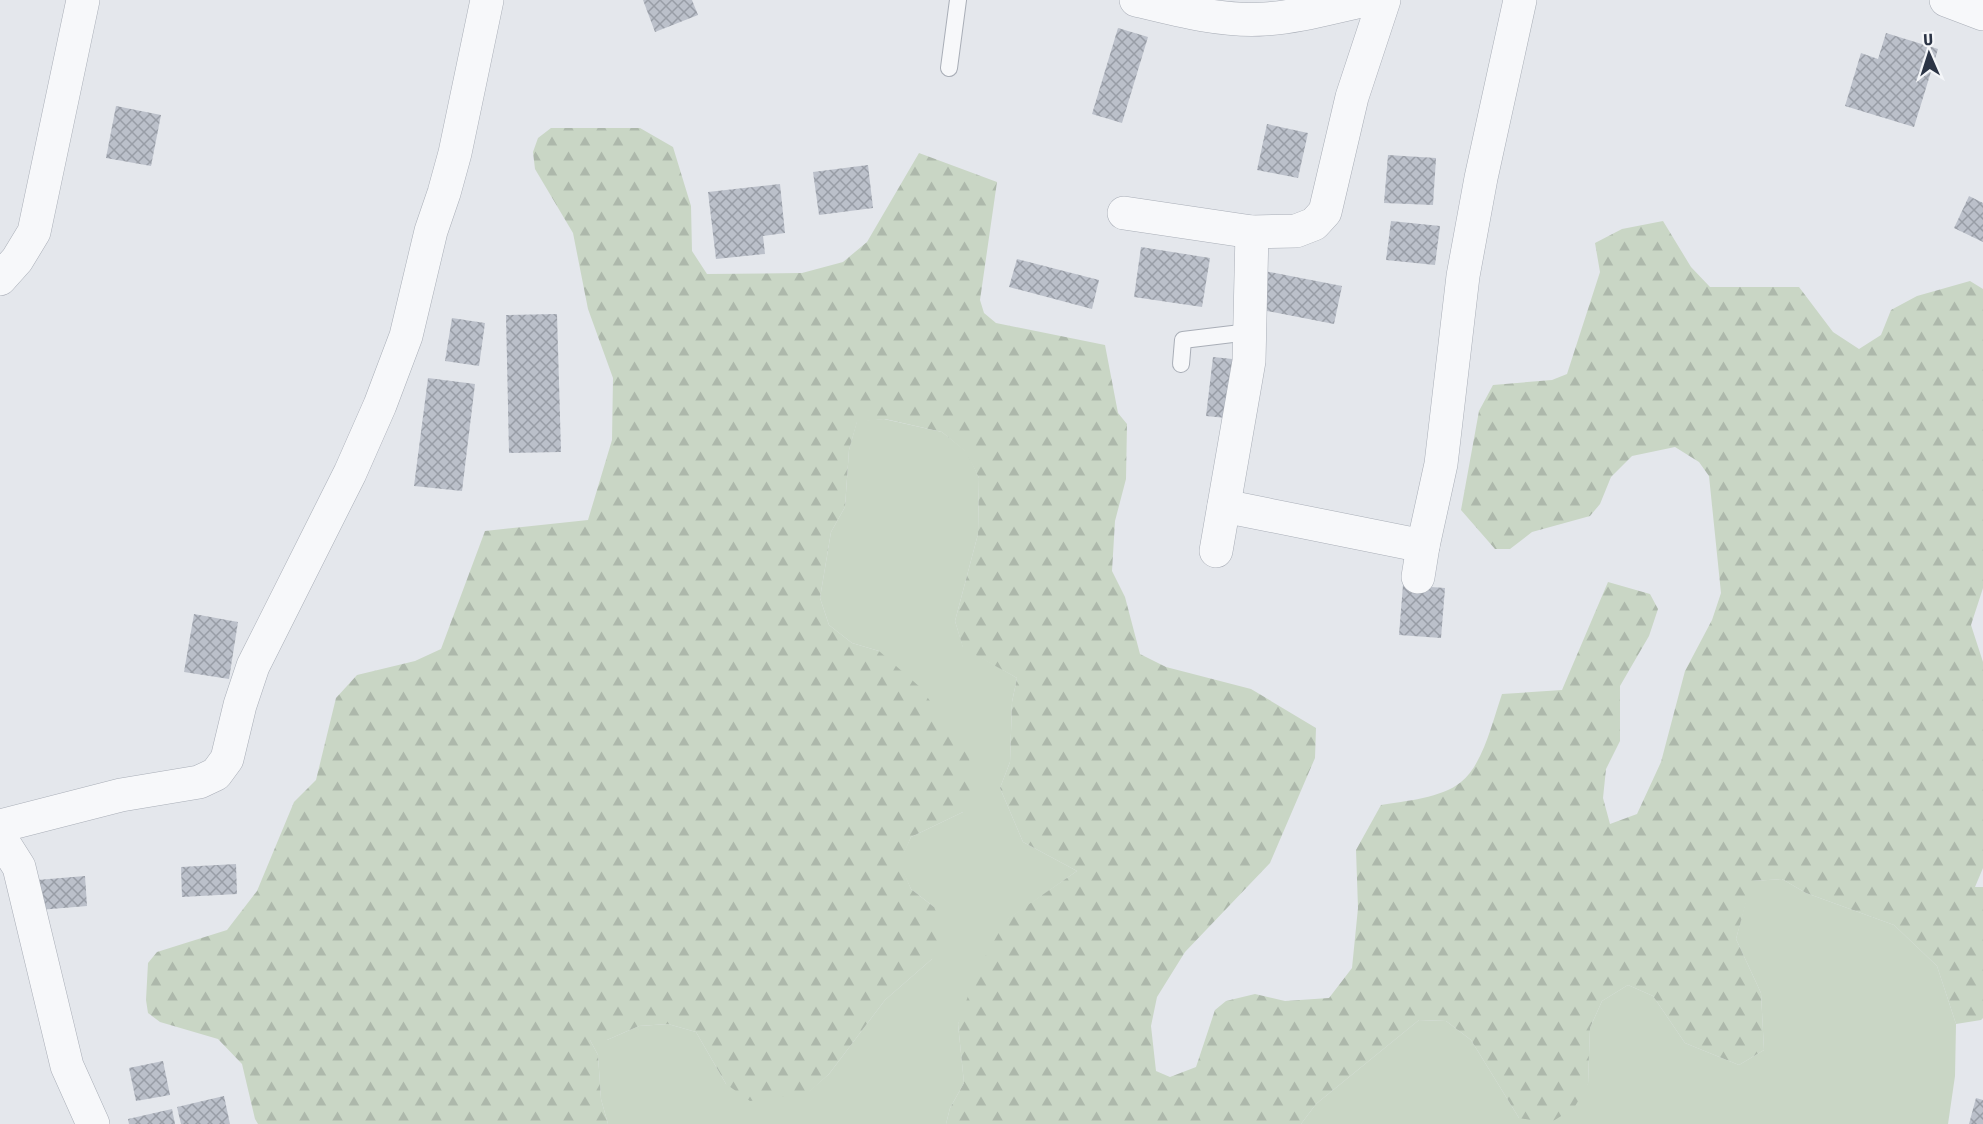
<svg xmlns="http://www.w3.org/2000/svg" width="1983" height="1124" font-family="'Fira Sans Condensed',sans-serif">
	<defs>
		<pattern id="forest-firs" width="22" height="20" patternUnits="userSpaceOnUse" patternTransform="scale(1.5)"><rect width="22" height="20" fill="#c9d6c5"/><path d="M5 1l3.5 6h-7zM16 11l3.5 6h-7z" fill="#adb8ab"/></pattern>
		<pattern id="building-cross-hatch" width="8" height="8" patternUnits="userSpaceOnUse" patternTransform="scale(1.5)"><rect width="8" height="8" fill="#bbc0ca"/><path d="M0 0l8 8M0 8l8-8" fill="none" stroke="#989da6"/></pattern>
	</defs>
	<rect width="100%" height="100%" fill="#e4e7ec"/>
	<g fill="#c9d6c5">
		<path d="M884 419 942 432 967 452 979 478 978 534 955 621 963 647 1017 678 1012 702 1010 762 1000 788 1023 842 1077 871 1007 920 958 1024 964 1083 950 1108 946 1124H608L601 1099 598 1055 590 1040H607L639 1026 668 1024 696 1032 726 1084 806 1094 829 1074 885 1000 932 959 934 907 911 889 899 863 911 837 963 812 879 651 852 643 829 625 820 598 831 532 845 507 849 450 857 421Z"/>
		<path d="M1782 879 1806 893 1894 925 1937 966 1956 1024 1955 1076 1948 1124H1301L1316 1104 1419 1020 1446 1021 1471 1040 1519 1118 1588 1084 1590 1028 1602 1001 1628 985 1653 996 1685 1043 1739 1065 1764 1050 1761 993 1736 939 1751 881Z"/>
	</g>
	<path fill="url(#forest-firs)" d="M551 128H640L673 147 691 206 692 251 707 274 802 273 843 262 867 242 919 153 997 182 980 300 984 313 996 323 1105 345 1118 413 1127 424 1126 479 1115 521 1112 571 1125 597 1140 654 1166 667 1251 689 1316 728 1315 758 1270 863 1185 952 1157 997 1151 1026 1156 1071 1170 1077 1196 1067 1215 1010 1226 1001 1255 994 1285 1001 1329 998 1352 968 1358 908 1356 850 1381 805C1405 801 1442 798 1461 782 1483 765 1493 720 1502 694L1562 690 1608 582 1650 594 1658 609 1649 636 1620 686V741L1606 769 1603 798 1610 824 1637 814 1661 762 1685 671 1712 620 1721 593 1709 476 1699 462 1675 447 1632 456 1611 477 1600 504 1590 516 1532 532 1510 549H1495L1461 510 1479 411 1493 385 1552 380 1567 374 1600 272 1595 243 1622 229 1663 221 1691 267 1710 287H1799L1833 332 1859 349 1881 335 1891 310 1917 296 1970 281 1983 289V588L1971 625 1983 662V868L1975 887H1983V1018L1981 1020 1956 1024 1937 966 1894 925 1806 893 1782 879 1752 881 1736 939 1761 993 1764 1050 1739 1065 1685 1043 1653 996 1628 985 1602 1001 1590 1028 1588 1084 1574 1108 1550 1123 1519 1118 1471 1040 1446 1021 1419 1020 1316 1104 1301 1124H946L950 1108 964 1083 958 1024 977 971 1006 920 1077 871 1023 842 1000 788 1010 762 1012 702 1017 678 963 648 955 621 978 534 979 478 966 452 942 432 885 419 857 422 849 450 845 507 831 532 820 598 829 625 852 643 879 651 921 688 969 757 973 785 963 812 911 837 900 863 911 889 934 907 945 933 932 959 885 1000 829 1074 807 1094 750 1101 726 1084 696 1032 668 1024 639 1026 607 1040H590L598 1055 601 1099 608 1124H258L255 1119 242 1064 218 1039 160 1022 148 1013 146 1000 148 963 157 952 227 930 257 891 294 802 316 780 336 698 357 675 415 661 441 649 485 531 588 520 612 440 613 378 588 309 573 233 535 169 533 152 538 138Z"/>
	<g fill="url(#building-cross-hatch)">
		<path d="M643 0H692L698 15 655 32Z"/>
		<path d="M1118 28 1148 37 1122 123 1092 114Z"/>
		<path d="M1886 33 1938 49 1914 127 1845 106 1861 53 1878 59Z"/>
		<path d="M116 106 161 115 151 166 106 158Z"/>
		<path d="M1267 124 1308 133 1298 178 1257 170Z"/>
		<path d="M1388 155 1436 158 1433 205 1384 203Z"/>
		<path d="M868 165 873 208 819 215 813 172Z"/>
		<path d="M780 184 785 233 763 236 765 254 716 259 708 192Z"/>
		<path d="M1969 196 1983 203V242L1954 228Z"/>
		<path d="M1391 221 1440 226 1435 265 1386 260Z"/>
		<path d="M1141 247 1210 258 1202 307 1134 297Z"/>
		<path d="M1017 259 1099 280 1092 309 1009 287Z"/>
		<path d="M1259 270 1342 286 1334 324 1252 308Z"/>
		<path d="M557 314 561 452 509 453 506 315Z"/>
		<path d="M452 318 485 323 479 366 445 361Z"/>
		<path d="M1213 357 1242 360 1236 419 1206 416Z"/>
		<path d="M428 378 475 384 462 491 414 486Z"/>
		<path d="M1403 585 1445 588 1441 638 1399 635Z"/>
		<path d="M194 614 238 622 229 679 184 672Z"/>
		<path d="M236 864 237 894 182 897 181 867Z"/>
		<path d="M85 876 87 906 39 910 37 880Z"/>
		<path d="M163 1061 170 1095 136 1101 129 1068Z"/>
		<path d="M224 1096 230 1124H181L177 1107Z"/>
		<path d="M1976 1098 1983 1100V1124H1969Z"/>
		<path d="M172 1109 175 1124H129L128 1119Z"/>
	</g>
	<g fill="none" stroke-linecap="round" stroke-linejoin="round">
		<defs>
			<g id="lane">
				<path d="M949 68 958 0"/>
				<path d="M1181 364 1183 340 1249 332"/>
			</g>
			<g id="street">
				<path d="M1136 0C1177 10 1223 22 1265 19 1299 17 1332 7 1366 0"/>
				<path d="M1946 0 1983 14"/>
				<path d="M1124 213 1252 232 1296 231 1314 224 1325 212 1352 97 1384 0"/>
				<path d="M0 279 17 260 34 232 83 0"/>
				<path d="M1224 506 1423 546"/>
				<path d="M1216 551 1249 361 1252 232"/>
				<path d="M1418 577 1423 546 1441 464 1463 276 1481 178 1520 0"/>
				<path d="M0 826 121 795 199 782 216 774 227 759 240 705 253 666 350 473 380 405 406 336 431 231 444 193 455 153 487 0"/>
				<path d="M0 837 19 867 67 1066 93 1124"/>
			</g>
		</defs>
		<use href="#lane" stroke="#a9aeb7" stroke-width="18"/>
		<use href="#street" stroke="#a9aeb7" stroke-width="34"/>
		<use href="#lane" stroke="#f7f8fa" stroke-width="16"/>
		<use href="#street" stroke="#f7f8fa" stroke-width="33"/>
	</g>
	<g transform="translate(1929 54) rotate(357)" stroke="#f4f6f9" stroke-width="4.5" paint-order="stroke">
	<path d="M0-4.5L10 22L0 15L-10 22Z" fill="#2b3445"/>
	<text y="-9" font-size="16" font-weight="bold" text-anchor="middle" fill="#2b3445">U</text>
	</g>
</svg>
